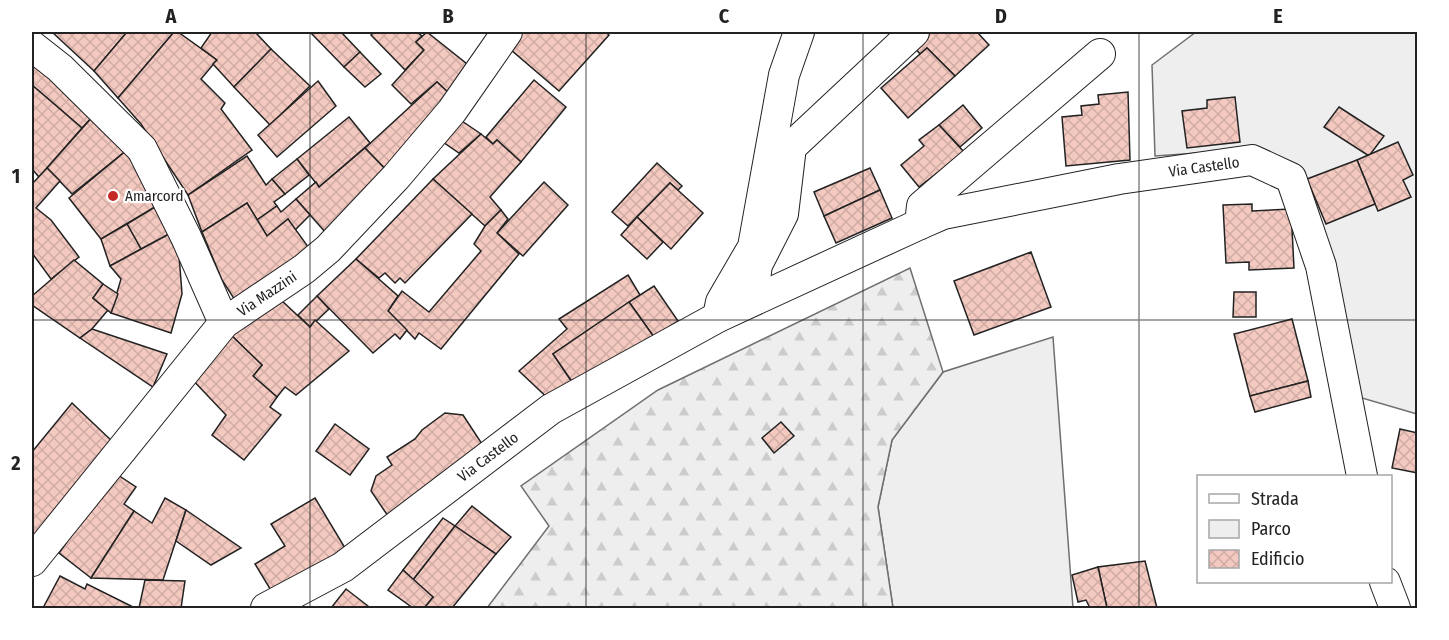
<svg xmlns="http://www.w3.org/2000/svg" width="1449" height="640" font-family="'Fira Sans Condensed',sans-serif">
	<defs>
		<pattern id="forest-firs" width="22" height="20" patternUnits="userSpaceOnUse" patternTransform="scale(1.5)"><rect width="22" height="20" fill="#eee"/><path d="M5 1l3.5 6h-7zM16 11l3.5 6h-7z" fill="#ccc"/></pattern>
		<pattern id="building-cross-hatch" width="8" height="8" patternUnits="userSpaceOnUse" patternTransform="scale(1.5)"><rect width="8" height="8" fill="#f3c9c0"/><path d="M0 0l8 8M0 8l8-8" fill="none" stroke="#d0aca5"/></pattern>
	</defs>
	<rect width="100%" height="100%" fill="#fff"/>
	<g fill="#eee" stroke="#6f6f6f" stroke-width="1.5">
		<path d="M1196 32H1417V414L1348 394 1292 187 1212 152 1155 156 1152 65Z"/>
		<path d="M1053 337 1073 608H893L878 507 892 440 943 372Z"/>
	</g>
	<path fill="url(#forest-firs)" stroke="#6f6f6f" stroke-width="1.5" d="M910 268 943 372 892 440 878 507 893 608H487L549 526 521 486 658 390Z"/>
	<g fill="url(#building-cross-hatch)" stroke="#222" stroke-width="1.5">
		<path d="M52 32H127L94 71Z"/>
		<path d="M127 32H174L118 98 94 71Z"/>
		<path d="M174 32H178L217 60 201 79 225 103 221 109 252 150 188 195 141 124 118 98Z"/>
		<path d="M212 32H258L257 34 271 49 234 87 213 64 217 60 201 48Z"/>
		<path d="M310 32H341L360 52 344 67Z"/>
		<path d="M374 32H417L422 36 416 42 424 50 405 70 371 35Z"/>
		<path d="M427 32 472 68 452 96 437 82 411 104 392 85 424 50 416 42Z"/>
		<path d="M522 32H605L609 35 559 91 510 49Z"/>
		<path d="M932 32H977L989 45 955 76 927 48 920 54 914 47Z"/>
		<path d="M927 48 955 76 908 118 881 88Z"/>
		<path d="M271 49 310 86 270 125 234 87Z"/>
		<path d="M360 52 381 74 365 87 344 67Z"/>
		<path d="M32 63 95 114 82 128 32 85Z"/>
		<path d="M534 80 566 107 521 162 497 140 493 144 486 137Z"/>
		<path d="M318 81 336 106 277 157 258 135Z"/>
		<path d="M437 82 452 96 392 176 365 148Z"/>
		<path d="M32 85 82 128 39 177 32 169Z"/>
		<path d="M1128 92 1130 160 1066 166 1062 117 1082 115 1081 106 1099 104 1098 95Z"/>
		<path d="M1235 97 1240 142 1187 148 1182 111 1207 108V100Z"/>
		<path d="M963 105 982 128 960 147 939 125Z"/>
		<path d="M1339 107 1384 136 1369 156 1324 127Z"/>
		<path d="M95 114 127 150 72 194 47 168Z"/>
		<path d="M349 117 370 143 319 187 297 159Z"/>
		<path d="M459 119 481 134 459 153 443 142Z"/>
		<path d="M939 125 964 152 919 187 901 165 924 146 919 140Z"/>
		<path d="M481 134 493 144 497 140 521 162 490 197 501 210 485 226 433 179Z"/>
		<path d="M1398 142 1413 175 1403 180 1411 197 1378 211 1357 160Z"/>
		<path d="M365 148 392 176 326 233 296 199 316 182 319 187Z"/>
		<path d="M127 150 160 204 101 239 69 198Z"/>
		<path d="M247 156 266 185 272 179 285 194 274 202 277 206 257 220 247 203 202 232 188 195Z"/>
		<path d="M297 159 309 175 285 194 272 179Z"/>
		<path d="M1357 160 1375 204 1326 224 1307 179Z"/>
		<path d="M657 163 682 186 678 190 670 183 628 226 612 212Z"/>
		<path d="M47 168 60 181 36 208 51 220 79 257 51 279 32 253V184Z"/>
		<path d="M870 168 880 190 824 216 814 192Z"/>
		<path d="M433 179 472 214 405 283 400 278 395 283 385 273 379 278 356 259Z"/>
		<path d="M544 182 568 205 523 256 497 233Z"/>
		<path d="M670 183 703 213 671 249 637 217Z"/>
		<path d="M880 190 892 218 836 243 824 216Z"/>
		<path d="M296 199 310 215 295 230 288 219 267 236 257 220 277 206 281 212Z"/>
		<path d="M247 203 267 236 288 219 314 255 240 308 222 280 202 232Z"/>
		<path d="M160 204 171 233 141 249 127 224Z"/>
		<path d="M1252 204V211L1291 209 1294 268 1249 270V262L1226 263 1223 205Z"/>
		<path d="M501 210 508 219 497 233 519 254 441 349 419 333 415 339 388 311 402 291 429 312 481 251 474 244 485 226Z"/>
		<path d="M637 217 663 242 647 259 621 235Z"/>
		<path d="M127 224 141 249 110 266 101 239Z"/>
		<path d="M171 233 179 255 182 294 171 333 111 313 121 279 110 266Z"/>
		<path d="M1031 252 1051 307 974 335 954 281Z"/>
		<path d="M356 259 398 296 388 311 407 330 400 339 395 334 373 353 317 296Z"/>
		<path d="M74 260 103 284 93 298 108 310 92 329 80 338 32 305V296Z"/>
		<path d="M628 275 640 295 553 354 574 385 554 404 519 371 567 329 559 319Z"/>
		<path d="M103 284 118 294 111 313 93 298Z"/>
		<path d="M654 286 678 321 654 337 629 302Z"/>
		<path d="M1234 292H1256V317H1233Z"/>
		<path d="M317 296 329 309 310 327 298 315Z"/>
		<path d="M280 299 310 327 315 320 349 351 296 395 285 387 277 397 253 376 262 365 231 335Z"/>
		<path d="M629 302 654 337 577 389 553 354Z"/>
		<path d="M1292 319 1308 381 1250 396 1234 334Z"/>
		<path d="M92 329 167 354 153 387 80 338Z"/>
		<path d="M231 335 262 365 253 376 277 397 270 407 281 415 244 460 212 435 226 415 189 376Z"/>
		<path d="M1308 381 1311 397 1255 412 1250 396Z"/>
		<path d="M72 403 115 444 32 546V452Z"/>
		<path d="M445 413 463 415 486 450 388 516 371 491 376 476 392 465 387 457 415 439 422 430Z"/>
		<path d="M781 422 794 436 774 453 762 438Z"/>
		<path d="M335 424 369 449 350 475 316 451Z"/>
		<path d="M1400 429 1418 433V473L1392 468Z"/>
		<path d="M115 473 136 487 124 504 134 511 91 578 59 553Z"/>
		<path d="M165 498 186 510 163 580 91 578 134 511 152 523Z"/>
		<path d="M315 498 348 553 275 597 255 564 285 546 271 524Z"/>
		<path d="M472 506 511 537 496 554 455 526Z"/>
		<path d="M186 510 241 548 211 565 176 541Z"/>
		<path d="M443 518 455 526 413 580 403 570Z"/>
		<path d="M455 526 496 554 452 608H424L433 597 413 580Z"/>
		<path d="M1145 561 1157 608H1107L1098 567Z"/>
		<path d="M1098 567 1107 608H1090L1086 600 1078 602 1072 575Z"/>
		<path d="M403 570 433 597 424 608H413L388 590Z"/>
		<path d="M60 576 85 589 87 584 135 608H43Z"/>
		<path d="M145 580 185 581 181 608H139Z"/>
		<path d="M346 589 368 606V608H331Z"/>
	</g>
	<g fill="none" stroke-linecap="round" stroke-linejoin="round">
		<defs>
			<g id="street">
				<path d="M32 46 60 68 142 149 186 237 224 323"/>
				<path d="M920 224 922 206 1100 54"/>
				<path d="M756 299 754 286 757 265 783 214 791 147 914 32"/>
				<path d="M718 317 721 302 753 247 784 75 799 32"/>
				<path d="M32 561 224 323 304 269 328 249 396 177 452 111 507 32"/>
				<path d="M1385 582 1395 608"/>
				<path d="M266 608 343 567 551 409 718 317 920 224 943 214 1119 179 1252 160 1291 178 1321 266 1362 476"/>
			</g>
		</defs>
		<use href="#street" stroke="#222" stroke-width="32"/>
		<use href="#street" stroke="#fff" stroke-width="30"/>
	</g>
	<path fill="none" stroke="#222" stroke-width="1.5" stroke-opacity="0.55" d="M310 32V608M586 32V608M863 32V608M1139 32V608M32 320H1418"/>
	<circle fill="#c62828" stroke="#fff" stroke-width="2" cx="113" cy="196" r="6"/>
	<g text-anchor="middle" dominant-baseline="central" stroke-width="4.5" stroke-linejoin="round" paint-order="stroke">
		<g font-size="15" fill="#222" stroke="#fff">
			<text transform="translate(1204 167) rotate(-8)">Via Castello</text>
			<text transform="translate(267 294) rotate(-34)">Via Mazzini</text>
			<text transform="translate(488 457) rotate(-37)">Via Castello</text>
		</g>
		<g font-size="15" fill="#222" stroke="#fff" text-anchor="start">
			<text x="125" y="196">Amarcord</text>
		</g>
	</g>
	<rect width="1449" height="640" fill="none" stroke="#ffffff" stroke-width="66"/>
	<rect x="1197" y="475" width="195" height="108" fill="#ffffff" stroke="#a7a7a7" stroke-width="1.5"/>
	<rect x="1209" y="494" width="30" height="9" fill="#ffffff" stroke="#a7a7a7" stroke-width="1.5"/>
	<text x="1251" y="505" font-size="18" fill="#222222">Strada</text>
	<rect x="1209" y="520" width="30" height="18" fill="#eeeeee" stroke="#a7a7a7" stroke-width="1.5"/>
	<text x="1251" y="535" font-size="18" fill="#222222">Parco</text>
	<rect x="1209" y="550" width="30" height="18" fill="url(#building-cross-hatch)" stroke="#a7a7a7" stroke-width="1.5"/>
	<text x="1251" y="565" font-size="18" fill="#222222">Edificio</text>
	<rect x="33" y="33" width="1383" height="574" fill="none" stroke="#222" stroke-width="2"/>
	<g font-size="20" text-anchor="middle" font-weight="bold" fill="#222">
		<text x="171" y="23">A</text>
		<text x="448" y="23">B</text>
		<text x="724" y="23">C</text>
		<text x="1001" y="23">D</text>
		<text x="1278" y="23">E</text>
		<text x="16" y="183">1</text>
		<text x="16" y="470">2</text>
	</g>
</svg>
